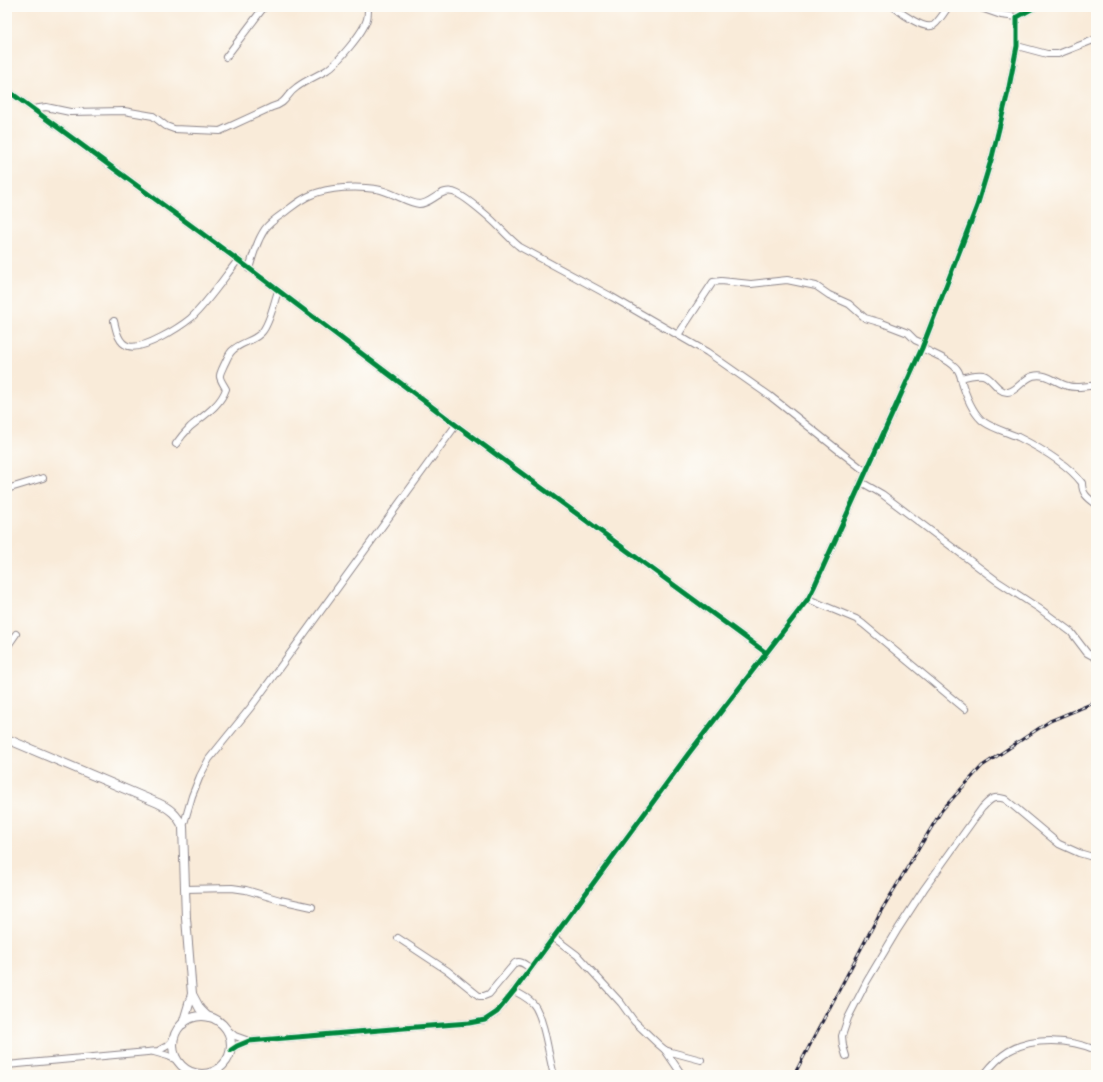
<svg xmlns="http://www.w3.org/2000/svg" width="1103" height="1082" font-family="'Shantell Sans',sans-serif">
	<rect width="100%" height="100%" fill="#fdfcf7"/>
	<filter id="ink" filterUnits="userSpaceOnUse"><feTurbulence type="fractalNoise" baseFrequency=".025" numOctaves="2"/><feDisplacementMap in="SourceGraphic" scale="8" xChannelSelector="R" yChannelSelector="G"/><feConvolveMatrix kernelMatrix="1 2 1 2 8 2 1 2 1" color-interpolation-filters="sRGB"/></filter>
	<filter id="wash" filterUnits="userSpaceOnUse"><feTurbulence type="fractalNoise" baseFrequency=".012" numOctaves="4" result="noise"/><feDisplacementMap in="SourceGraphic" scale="16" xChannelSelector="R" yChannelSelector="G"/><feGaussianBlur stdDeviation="0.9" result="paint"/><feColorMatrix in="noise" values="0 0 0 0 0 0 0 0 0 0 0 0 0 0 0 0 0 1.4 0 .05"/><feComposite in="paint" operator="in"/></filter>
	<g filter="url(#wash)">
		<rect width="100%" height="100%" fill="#f9ebd9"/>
	</g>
	<g filter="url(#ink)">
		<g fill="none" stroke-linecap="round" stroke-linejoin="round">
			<defs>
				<g id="minor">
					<path d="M894 7C901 13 925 31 934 25 939 21 944 13 948 7"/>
					<path d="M978 7 1001 15 1017 17"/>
					<path d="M1017 46 1047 54H1058L1096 39"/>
					<path d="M226 57 264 7"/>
					<path d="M7 90 238 260 456 425 765 652"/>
					<path d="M33 109 46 107 70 112 124 111 153 116 166 126 174 129 220 131 272 107C288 103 285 95 297 87 306 80 317 76 327 70 337 63 364 32 367 19 368 16 368 11 368 7"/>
					<path d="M249 269C253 255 257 241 265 229 270 222 278 217 285 212 293 206 301 199 311 195 329 187 357 186 376 189 391 191 407 203 419 204 433 204 441 185 458 194 468 199 488 216 496 224 504 232 511 240 520 247L612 297 707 352 770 396 866 472"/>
					<path d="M114 321C116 329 118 343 128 346 143 351 180 327 191 318 209 301 223 279 238 260"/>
					<path d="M678 335 713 282 721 281 751 284 787 280 816 286 829 295 849 304 865 318 882 323 908 333 915 340 924 344"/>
					<path d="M922 348C933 354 949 359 957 369 961 374 961 380 963 386 967 398 973 414 984 422 994 429 1007 432 1018 437 1040 448 1067 463 1082 483 1082 494 1088 498 1096 504"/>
					<path d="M961 378C968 376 976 374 983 375 992 377 997 392 1007 392 1015 393 1024 378 1033 376 1046 372 1056 383 1068 386 1077 389 1087 385 1096 386"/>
					<path d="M176 444C180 438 185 432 190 427 203 416 220 406 226 389 218 375 218 378 225 363 227 359 229 353 233 350 241 342 255 341 262 332 270 323 274 302 278 291"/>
					<path d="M861 482 882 494 997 581 1040 609 1071 632 1087 653 1096 658"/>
					<path d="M7 489 43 478"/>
					<path d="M808 599 856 619 863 624 965 709"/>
					<path d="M7 647 16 634"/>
					<path d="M183 827 192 796 200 776 209 759 251 707 456 425"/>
					<path d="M185 889 232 888 246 890 280 900 312 907"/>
					<path d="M553 937 577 955 621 1003 634 1021 658 1044 665 1050 671 1052 701 1060"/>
					<path d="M398 938 448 971 479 996H484L489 994 515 963C521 960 525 965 530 968"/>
					<path d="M514 991C522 995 532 1000 536 1008 546 1026 548 1055 554 1075"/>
					<path d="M229 1031 235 1036 249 1041"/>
					<path d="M231 1050 237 1046 249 1041 416 1027 469 1023 485 1020 497 1012 514 991 689 753 808 599 814 587 922 348 977 206 992 157 1008 92 1017 46V17L1035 7"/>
					<path d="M665 1050 682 1075"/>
					<path d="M154 1052 168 1056 177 1060"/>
					<path d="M846 1056 843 1046 842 1036 848 1018 867 981 898 929 924 889 982 808C990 800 993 795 1005 799L1059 844 1079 853 1096 858"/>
					<path d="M7 1065 158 1051 167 1046 173 1040"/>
					<path d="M984 1075C991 1066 999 1057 1009 1051 1034 1037 1070 1039 1096 1050"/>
				</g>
				<g id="tertiary">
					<path d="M7 739 158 803C171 809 177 815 183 827L186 918 192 994 200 1009 207 1016"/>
					<circle cx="202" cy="1045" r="29"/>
					<path d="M183 1024 192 994"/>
				</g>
			</defs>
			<use href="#minor" stroke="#8e868a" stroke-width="8"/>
			<use href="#tertiary" stroke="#8e868a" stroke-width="10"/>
			<use href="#minor" stroke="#fff" stroke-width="6"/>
			<use href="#tertiary" stroke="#fff" stroke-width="8"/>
			<defs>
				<path id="rail" d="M794 1075 881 911 942 810 982 766 1050 721 1096 702"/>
			</defs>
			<use href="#rail" stroke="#22223b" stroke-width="3"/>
			<use href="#rail" stroke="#fdfcf7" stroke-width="1.5" stroke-dasharray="4.5" stroke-linecap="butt"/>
			<defs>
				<g id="cycleway">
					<path d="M7 90 238 260 456 425 765 652"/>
					<path d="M231 1050 237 1046 249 1041 416 1027 469 1023 485 1020 497 1012 514 991 689 753 808 599 814 587 922 348 977 206 992 157 1008 92 1017 46V17L1035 7"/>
				</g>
			</defs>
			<use href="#cycleway" stroke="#fdfcf7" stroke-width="8"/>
			<use href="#cycleway" stroke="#00873e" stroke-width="5"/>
		</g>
	</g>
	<rect width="1103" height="1082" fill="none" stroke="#fdfcf7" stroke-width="24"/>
</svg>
